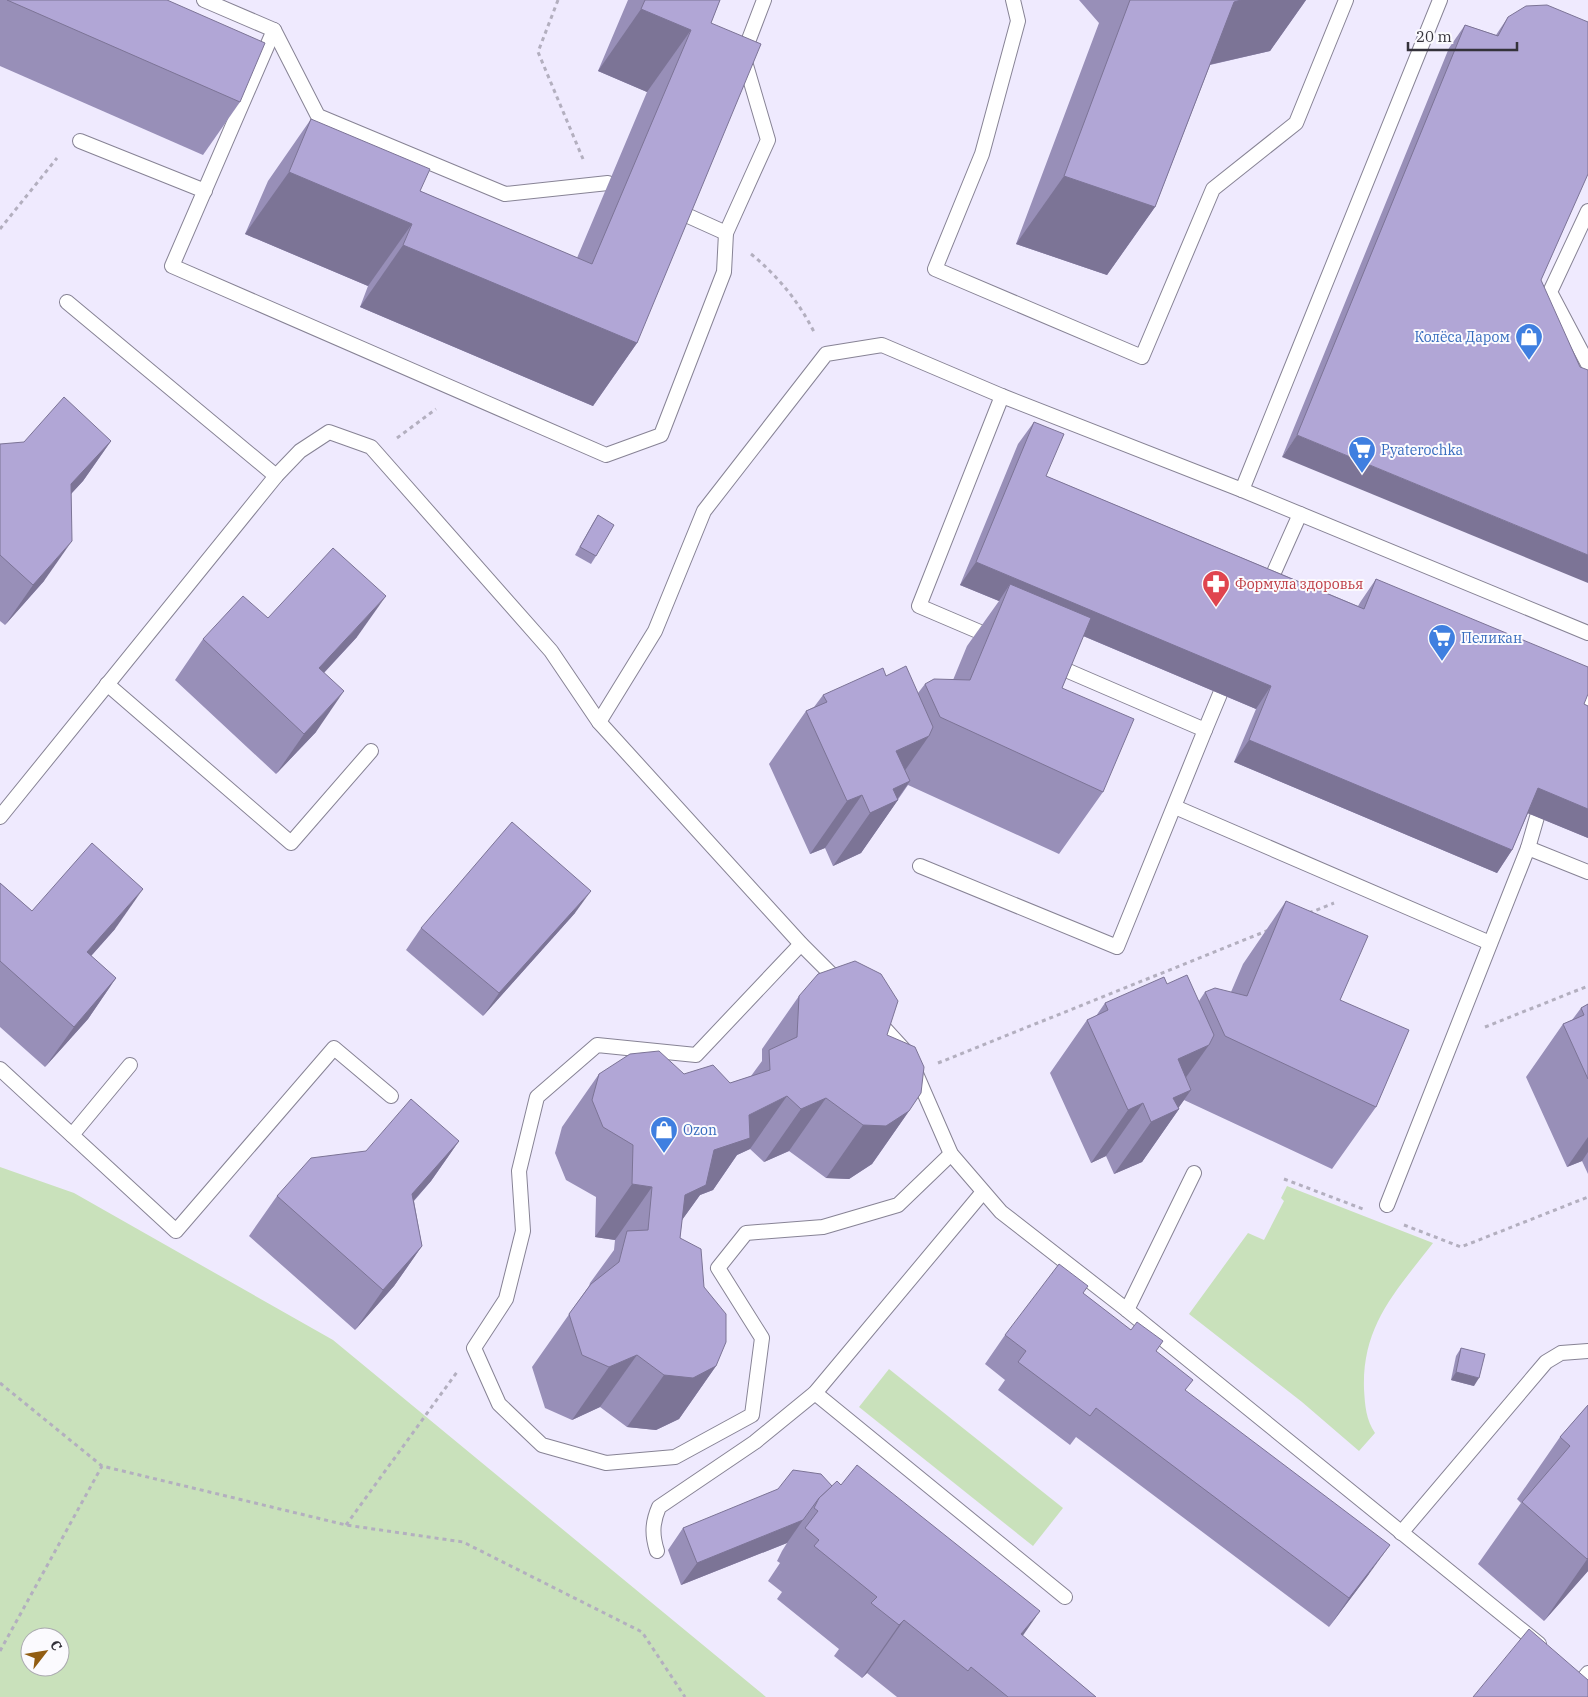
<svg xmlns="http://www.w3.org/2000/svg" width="1588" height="1697" font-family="'IBM Plex Serif',serif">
	<rect width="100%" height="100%" fill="#efeafe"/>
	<g fill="#c9e1bb" fill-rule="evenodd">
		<path d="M0 1167 74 1193 333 1340 766 1697H0ZM30 1637H60V1667H30Z"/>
		<path d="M1287 1186 1433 1243C1396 1291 1362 1325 1364 1389 1365 1406 1366 1420 1375 1433L1359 1451 1302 1402 1189 1314 1248 1233 1264 1240 1284 1201 1281 1198Z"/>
		<path d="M889 1369 1063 1508 1033 1546 859 1407Z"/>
	</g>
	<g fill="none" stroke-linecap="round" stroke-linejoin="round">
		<defs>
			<g id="service">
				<path d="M204 0 274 30 318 116 505 194 608 183"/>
				<path d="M1013 0 1018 21 982 154 935 269 1142 357 1213 189 1296 123 1346 0"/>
				<path d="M274 30 172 266 606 455 661 435 724 272 726 233 768 140 743 55 764 0"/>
				<path d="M80 141 205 191"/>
				<path d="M675 210 726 233"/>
				<path d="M1588 211 1550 292 1588 364"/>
				<path d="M67 302 276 476"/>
				<path d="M1242 490 1440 0"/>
				<path d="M1267 588 1300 514"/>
				<path d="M994 638 919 606 1002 396"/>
				<path d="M107 684 291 843 371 751"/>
				<path d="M599 722 655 631 704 511 826 354 882 345 1002 396 1242 490 1588 633"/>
				<path d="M1578 722 1588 697"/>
				<path d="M1205 730 1220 694"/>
				<path d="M1175 807 1490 943"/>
				<path d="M0 817 276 476 300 451 329 432 371 447 551 651 599 722 801 944 840 983"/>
				<path d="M1528 848 1537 817"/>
				<path d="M920 866 1117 947 1205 730 1052 664"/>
				<path d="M801 944 696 1055 597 1045 537 1097 519 1171 523 1231 506 1299 474 1348 499 1404 542 1445 606 1463 675 1457 752 1415 762 1338 718 1268 746 1233 823 1227 898 1205 951 1154"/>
				<path d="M875 1018 907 1053 951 1154 1001 1212 1127 1310 1194 1173"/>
				<path d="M0 1069 176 1231 334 1048 391 1096"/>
				<path d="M72 1135 130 1065"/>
				<path d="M1387 1205 1528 848 1588 872"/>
				<path d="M1127 1310 1539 1644"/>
				<path d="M815 1393 1065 1597"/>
				<path d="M1401 1533 1546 1362 1561 1353 1588 1351"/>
				<path d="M657 1551C652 1535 652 1523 659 1507L755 1442 815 1393 983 1192"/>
				<path d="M1583 1679 1588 1673"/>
			</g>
		</defs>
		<use href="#service" stroke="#878395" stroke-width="16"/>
		<g stroke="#b3afbf" stroke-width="3" stroke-dasharray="4 4" stroke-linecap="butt">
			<path d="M558 0 538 52 583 159"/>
			<path d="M0 229 57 158"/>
			<path d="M751 254C778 276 799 302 814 332"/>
			<path d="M397 438 436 409"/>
			<path d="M1309 913 1334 903"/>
			<path d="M1485 1027 1588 986"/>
			<path d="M938 1063 1269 930"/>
			<path d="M1284 1179 1363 1209"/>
			<path d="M1404 1225 1461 1247 1588 1197"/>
			<path d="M0 1383 102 1466 346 1525 463 1542 642 1632 685 1697"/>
			<path d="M346 1525 457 1372"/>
			<path d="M0 1651 102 1466"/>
		</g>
		<use href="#service" stroke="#fff" stroke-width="14"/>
	</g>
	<g fill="#988fb8">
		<path d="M0 0H167L240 102 203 155 0 66Z"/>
		<path d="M628 0H720L711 23 637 343 593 406 360 307 368 286 245 234 268 181 311 119 420 191 577 258 647 92 598 71Z"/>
		<path d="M1079 0H1306L1270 51 1210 65 1155 207 1107 275 1016 244 1099 23Z"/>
		<path d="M1508 17 1588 22 1282 457 1449 48 1465 25 1496 35Z"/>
		<path d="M1034 422 1046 476 1358 606 1361 601 1376 579 1584 704 1588 706V838L1528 813 1512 850 1497 873 1234 762 1256 709 1083 636 1062 688 1103 792 1059 854 908 785 861 853 833 866 825 848 810 854 769 764 806 711 814 707 823 695 886 676 918 693 925 684 953 680 967 646 999 601 960 585 1018 444Z"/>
		<path d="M111 441 83 481 71 494 44 581 5 625 0 621V444Z"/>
		<path d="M598 515 596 556 591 564 575 555 593 523Z"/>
		<path d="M268 618 357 637 324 673 316 732 276 774 175 680 203 639Z"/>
		<path d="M0 883 32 911 115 929 91 956 116 978 88 1019 45 1067 0 1027Z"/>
		<path d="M1286 901 1340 1000 1376 1107 1332 1169 1184 1100 1178 1108 1179 1109 1142 1162 1114 1174 1106 1156 1091 1163 1050 1073 1087 1020 1096 1016 1105 1003 1167 984 1199 1001 1205 992H1231L1243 964Z"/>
		<path d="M575 913 483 1016 406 950 421 928Z"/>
		<path d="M799 996 887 1035 909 1111 872 1164 849 1179 826 1178 789 1151 764 1162 750 1149 737 1155 713 1190 700 1195 682 1220 680 1238 704 1287 716 1366 679 1419 656 1430 627 1427 600 1407 572 1420 545 1408 532 1367 589 1286 590 1283 614 1250 615 1240 595 1237 596 1197 566 1180 555 1153 562 1127 599 1074 730 1083 751 1076 762 1061V1049Z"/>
		<path d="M1588 1004V1174L1582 1161 1567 1167 1526 1077 1563 1024 1572 1020 1581 1008Z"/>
		<path d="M459 1141 431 1181 414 1201 422 1246 394 1286 355 1330 249 1236 277 1196Z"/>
		<path d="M1083 1293 1156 1351 1185 1391 1369 1574 1329 1627 1076 1437 1070 1445 998 1390 1005 1380 985 1364 1005 1335Z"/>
		<path d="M1461 1348 1474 1386 1451 1380 1456 1356Z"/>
		<path d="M1588 1405V1571L1544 1621 1478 1564 1521 1503 1517 1499 1560 1437Z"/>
		<path d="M832 1486 1023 1636 1096 1697H897L867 1673 862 1678 834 1656 839 1649 777 1599 782 1592 768 1581 780 1563 777 1561 782 1551 787 1543 681 1585 668 1550 683 1528Z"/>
	</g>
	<g fill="#7c7496">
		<path d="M1241 0H1306L1270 51 1186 70 1234 2Z"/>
		<path d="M641 9 691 30 647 92 598 71Z"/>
		<path d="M289 172 412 224 368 286 245 234Z"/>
		<path d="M1064 176 1155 207 1107 275 1016 244Z"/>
		<path d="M403 245 637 343 593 406 360 307Z"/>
		<path d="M1297 435 1588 555V583L1282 457Z"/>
		<path d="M111 441 83 481 42 525 71 484Z"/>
		<path d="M72 541 44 581 5 625 33 585Z"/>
		<path d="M976 562 1271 686 1256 709 1003 602 1010 584 999 601 960 585Z"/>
		<path d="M386 596 357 637 291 708 319 668Z"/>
		<path d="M344 691 316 732 276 774 304 734Z"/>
		<path d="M929 736 892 789 896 751Z"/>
		<path d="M1249 740 1512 850 1497 873 1234 762Z"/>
		<path d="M910 781 896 801 898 800 861 853 833 866 870 813 893 789Z"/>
		<path d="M1538 788 1588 809V838L1522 811Z"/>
		<path d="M862 795 825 848 810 854 847 801Z"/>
		<path d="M143 889 115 929 59 992 87 952Z"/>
		<path d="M591 891 575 913 483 1016 499 993Z"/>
		<path d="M116 978 88 1019 45 1067 74 1027Z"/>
		<path d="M1209 1045 1172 1097 1178 1059Z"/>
		<path d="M1191 1090 1177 1110 1179 1109 1142 1162 1114 1174 1151 1122 1173 1098Z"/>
		<path d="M787 1096 750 1149 737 1155 713 1190 700 1195 669 1238 648 1248 714 1150 749 1115Z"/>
		<path d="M826 1098 789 1151 764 1162 801 1109Z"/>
		<path d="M1143 1103 1106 1156 1091 1163 1128 1110Z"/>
		<path d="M909 1111 872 1164 849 1179 826 1178 863 1125Z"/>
		<path d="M1588 1137V1152L1582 1161 1567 1167Z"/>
		<path d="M459 1141 431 1181 384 1234 412 1194Z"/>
		<path d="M632 1184 652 1187 615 1240 595 1237Z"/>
		<path d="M422 1246 394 1286 355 1330 383 1290Z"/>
		<path d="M637 1355 600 1407 572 1420 609 1367Z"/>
		<path d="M716 1366 679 1419 656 1430 627 1427 664 1375Z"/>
		<path d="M1456 1372 1479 1378 1474 1386 1451 1380Z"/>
		<path d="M803 1520 787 1543 681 1585 697 1563Z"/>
		<path d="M1390 1545 1369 1574 1329 1627 1349 1598Z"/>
		<path d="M1588 1558V1571L1544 1621Z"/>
		<path d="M1040 1611 1003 1664 1021 1634Z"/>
		<path d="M904 1620 867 1673 862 1678 899 1625Z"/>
	</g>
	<g fill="#b1a6d6" stroke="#7c7496">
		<path d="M7 0H167L265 43 240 102Z"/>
		<path d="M645 0H720L711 23 761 44 637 343 403 245 412 224 289 172 311 119 430 169 420 191 592 264 691 30 641 9Z"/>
		<path d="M1130 0H1241L1234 2 1155 207 1064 176Z"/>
		<path d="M1547 5 1588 22V174L1541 280 1580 367 1588 370V555L1297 435 1465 25 1498 36 1508 17 1526 6Z"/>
		<path d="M64 397 111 441 71 484 72 541 33 585 0 555V444L24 442Z"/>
		<path d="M1034 422 1064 434 1046 476 1364 609 1376 579 1588 667V694L1584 704 1588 706V809L1538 788 1512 850 1249 740 1271 686 976 562Z"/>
		<path d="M598 515 614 525 596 556 580 547Z"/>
		<path d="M333 548 386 596 319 668 344 691 304 734 203 639 243 596 268 618Z"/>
		<path d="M1010 584 1091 618 1062 688 1134 719 1103 792 940 717 925 684 934 679 970 680Z"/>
		<path d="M906 666 933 727 929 736 896 751 910 781 893 789 898 800 870 813 862 795 847 801 806 711 827 702 823 695 883 668 886 676Z"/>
		<path d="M512 822 591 891 499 993 421 928Z"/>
		<path d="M92 843 143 889 87 952 116 978 74 1027 0 961V883L32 911Z"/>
		<path d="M1286 901 1368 936 1340 1000 1409 1030 1376 1107 1225 1036 1205 992 1215 988 1247 996Z"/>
		<path d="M855 961 881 974 898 1001 887 1035 915 1047 924 1067 921 1093 909 1111 886 1126 863 1125 826 1098 801 1109 787 1096 749 1115 750 1138 714 1150 706 1185 685 1195 680 1238 701 1249 704 1287 726 1314V1342L716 1366 693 1378 664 1375 637 1355 609 1367 582 1355 569 1314 591 1284 619 1262 627 1231 648 1230 652 1187 632 1184 633 1145 603 1127 592 1100 599 1074 630 1054 659 1051 684 1074 713 1065 730 1083 770 1070 769 1050 797 1037 799 996 818 974Z"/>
		<path d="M1187 975 1214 1035 1209 1045 1178 1059 1191 1090 1173 1098 1179 1109 1151 1122 1143 1103 1128 1110 1087 1020 1108 1010 1105 1003 1164 977 1167 984Z"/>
		<path d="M1588 1004V1079L1563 1024 1584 1015 1581 1008Z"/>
		<path d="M411 1099 459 1141 412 1194 422 1246 383 1290 277 1196 311 1158 366 1151Z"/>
		<path d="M1059 1264 1088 1286 1083 1293 1131 1330 1137 1322 1163 1341 1156 1351 1193 1380 1185 1390 1390 1545 1349 1598 1096 1408 1090 1416 1018 1362 1026 1351 1005 1335Z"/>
		<path d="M1461 1348 1485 1354 1479 1378 1456 1372Z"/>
		<path d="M1588 1405V1558L1587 1559 1522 1502 1570 1446 1560 1437Z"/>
		<path d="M857 1465 1040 1611 1021 1634 1096 1697H1008L971 1667 968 1671 904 1620 899 1625 871 1603 877 1597 814 1546 819 1540 805 1528 818 1511 814 1508 819 1498 837 1481 841 1485Z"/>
		<path d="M793 1470 821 1474 832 1486 819 1498 803 1520 697 1563 683 1528 778 1489Z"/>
		<path d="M1529 1629 1588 1680V1697H1473Z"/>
	</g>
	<defs>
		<symbol id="shop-pin" viewBox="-11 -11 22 30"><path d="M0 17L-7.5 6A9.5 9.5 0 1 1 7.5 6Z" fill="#3f7fe0" stroke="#fbfafe"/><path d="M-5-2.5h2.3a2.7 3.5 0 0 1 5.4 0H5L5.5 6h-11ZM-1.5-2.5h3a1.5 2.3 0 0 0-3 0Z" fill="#fff"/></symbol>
		<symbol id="supermarket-pin" viewBox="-11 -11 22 30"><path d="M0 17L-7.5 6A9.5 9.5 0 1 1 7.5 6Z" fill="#3f7fe0" stroke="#fbfafe"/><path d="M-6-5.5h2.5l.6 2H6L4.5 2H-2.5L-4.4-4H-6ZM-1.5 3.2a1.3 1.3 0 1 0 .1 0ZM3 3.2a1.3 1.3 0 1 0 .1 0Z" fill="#fff"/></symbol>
		<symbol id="pharmacy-pin" viewBox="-11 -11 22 30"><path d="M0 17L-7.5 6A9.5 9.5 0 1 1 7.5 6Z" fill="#e0444e" stroke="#fbfafe"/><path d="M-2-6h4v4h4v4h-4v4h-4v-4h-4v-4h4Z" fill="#fff"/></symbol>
	</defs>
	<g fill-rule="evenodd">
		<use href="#shop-pin" x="1513" y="321" width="32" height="43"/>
		<use href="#supermarket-pin" x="1346" y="434" width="32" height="43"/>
		<use href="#pharmacy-pin" x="1200" y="568" width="32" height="43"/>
		<use href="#supermarket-pin" x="1426" y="622" width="32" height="43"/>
		<use href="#shop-pin" x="648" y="1114" width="32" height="43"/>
	</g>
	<g text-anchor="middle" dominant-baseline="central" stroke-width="4" stroke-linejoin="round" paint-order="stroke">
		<g font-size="14" fill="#366cbe" stroke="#fbfafe" text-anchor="start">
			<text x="1510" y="337" text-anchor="end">Колёса Даром</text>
			<text x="1381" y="450">Pyaterochka</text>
			<text x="1461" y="638">Пеликан</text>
			<text x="683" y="1130">Ozon</text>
		</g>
		<g font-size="14" fill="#be3a42" stroke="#fbfafe" text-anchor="start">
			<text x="1235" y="584">Формула здоровья</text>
		</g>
	</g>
	<g transform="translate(45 1652) rotate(59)"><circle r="24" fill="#fbfafe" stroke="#abaab0"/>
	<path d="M0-4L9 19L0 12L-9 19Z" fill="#925d12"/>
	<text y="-8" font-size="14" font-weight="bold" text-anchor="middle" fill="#34323a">С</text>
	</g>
	<path d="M1408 42v8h109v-8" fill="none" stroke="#34323a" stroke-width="2.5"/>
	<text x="1416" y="42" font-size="15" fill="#34323a" stroke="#fbfafe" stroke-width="4" paint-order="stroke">20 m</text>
</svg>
